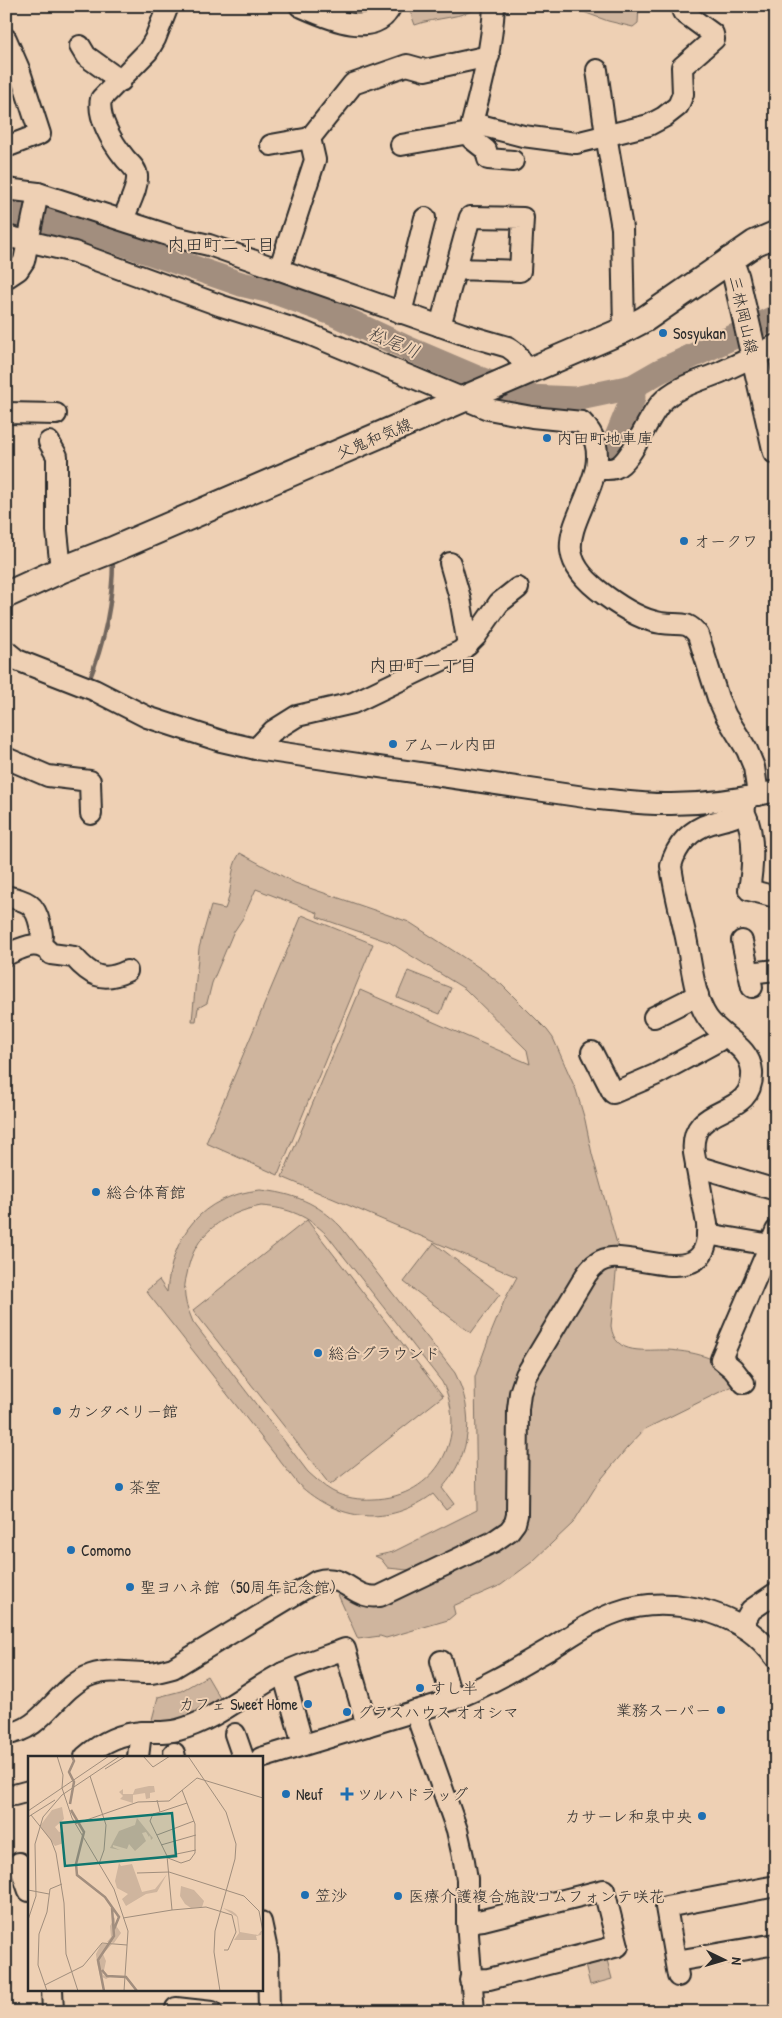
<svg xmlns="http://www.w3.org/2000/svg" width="782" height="2018" font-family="'Patrick Hand','Klee One',sans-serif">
	<rect width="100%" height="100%" fill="#eed0b4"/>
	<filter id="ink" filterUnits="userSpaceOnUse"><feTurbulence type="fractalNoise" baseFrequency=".02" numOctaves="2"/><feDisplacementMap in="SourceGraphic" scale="10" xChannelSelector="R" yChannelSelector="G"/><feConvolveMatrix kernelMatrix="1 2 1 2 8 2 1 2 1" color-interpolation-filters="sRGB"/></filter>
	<g filter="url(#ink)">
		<g fill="#cfb59e" stroke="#7d7064" fill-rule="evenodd">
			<path d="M408 6H481C462 19 436 17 415 25Z"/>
			<path d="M567 6H639L638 23 633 27 608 21Z"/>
			<path d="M240 853 295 883 409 922 483 970 502 985 547 1030 553 1038 576 1090 585 1120 592 1154 619 1251 606 1252 519 1377 513 1500 506 1526 418 1571 388 1568 381 1559 375 1556 393 1552 477 1510 475 1377 489 1338 505 1299 517 1277 282 1177 360 990 530 1064 527 1050 465 989 389 942 317 917 318 913 256 889 243 918 233 933 212 983 207 1003 198 1008 196 1021H192L199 948 211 906 225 909C233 892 229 868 240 853Z"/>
			<path d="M302 915 373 944 278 1175 206 1143Z"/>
			<path d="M408 971 451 988 440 1014 397 997Z"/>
			<path d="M260 1190C293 1193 318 1203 341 1227L455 1373C475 1413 472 1454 442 1488L454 1504 446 1510 433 1494C388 1527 339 1522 298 1484L146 1291 159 1280 167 1292C172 1235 201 1196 260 1190ZM261 1206C289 1208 308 1216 327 1235L442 1382C470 1436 436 1498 373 1499 359 1500 345 1498 332 1491 323 1486 316 1479 308 1472L193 1322C190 1314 186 1306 185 1297 184 1289 185 1281 187 1274 193 1234 224 1213 261 1206Z"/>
			<path d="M307 1220 443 1396 330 1485 193 1310Z"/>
			<path d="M434 1243 500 1294 471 1333 404 1282Z"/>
			<path d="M617 1263 611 1326C615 1357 646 1349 668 1350 682 1351 698 1353 711 1359 720 1364 728 1376 736 1384L645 1429 626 1449 598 1483 573 1523 532 1562 501 1585 453 1606 455 1614 448 1620 386 1638 380 1636 358 1639 335 1588 363 1601 505 1542 524 1397 592 1276Z"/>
			<path d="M207 1676 224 1705 214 1710 150 1727 158 1697 181 1691Z"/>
			<path d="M606 1956 612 1979 590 1985 584 1961Z"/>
		</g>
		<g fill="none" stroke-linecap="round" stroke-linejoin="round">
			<path stroke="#72665d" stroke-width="4.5" d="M88 683C104 644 113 601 113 559"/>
			<g stroke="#a28e7e" stroke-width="25">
				<path d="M6 211 78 228 241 284 275 292 302 302 332 313 409 349 477 378 529 397 575 399 632 387 660 371 776 317"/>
				<path d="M612 449 633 398 632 387"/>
			</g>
			<defs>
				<g id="minor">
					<path d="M300 6C325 17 375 41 391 6"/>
					<path d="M494 6C492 47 482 84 472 123L523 136 576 143 649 125 664 117 678 106 683 94 682 67 714 39 713 34 683 12 681 6"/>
					<path d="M6 39 19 69 40 134 6 147"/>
					<path d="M80 46 86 56 121 81"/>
					<path d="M597 70 606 135 622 228 624 330"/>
					<path d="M477 125 472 139 486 150 488 159 513 161"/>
					<path d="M271 145 310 138 353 84 407 65 425 70 489 56"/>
					<path d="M401 145 475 132"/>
					<path d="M6 189 38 193 174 237 209 245 463 334 508 347 516 353 528 372"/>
					<path d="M127 210C131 200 138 186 137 176 136 167 128 163 124 157 112 142 97 117 101 99L148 51 155 39 168 6"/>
					<path d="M6 236 74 252 222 306 304 332 488 409 532 417 582 422C596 436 599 449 596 468"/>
					<path d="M279 270 315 160 310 138"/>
					<path d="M6 278 18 270 24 261 38 193"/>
					<path d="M401 313 425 218"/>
					<path d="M440 326 470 217 523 218 520 271 456 269"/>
					<path d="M6 413 56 414"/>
					<path d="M49 442 57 456V531L61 570"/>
					<path d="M450 563 460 598 468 645"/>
					<path d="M6 651 17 660 94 690 147 717 221 741 256 749 598 799C622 801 647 805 671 804 706 804 742 799 776 791"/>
					<path d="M256 749 273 731 297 716 353 703 461 651 476 636 499 603 518 588"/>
					<path d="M6 758 48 776 90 781 91 814"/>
					<path d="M758 795 754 767 747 750 726 716 718 698 698 635C687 619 678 626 661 623 641 620 621 607 606 596 542 551 582 524 596 468 603 469 609 470 615 468 632 462 647 418 661 403 676 386 700 381 721 372 740 363 758 355 776 345"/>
					<path d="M744 811C755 833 753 866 749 890L776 897"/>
					<path d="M6 896C27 901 35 903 40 925 42 933 43 937 40 945"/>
					<path d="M742 941 752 987"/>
					<path d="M6 955C22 948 38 938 51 954L74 957C90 975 102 983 127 971"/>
					<path d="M749 973 776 970"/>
					<path d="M654 1017 698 995"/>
					<path d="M592 1052 613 1093 655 1075 718 1041 724 1035"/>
					<path d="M696 1166 776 1190"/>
					<path d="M707 1234 776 1246"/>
					<path d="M744 1383 733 1369 721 1359 776 1231"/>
					<path d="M742 1626 751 1610 776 1593"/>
					<path d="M441 1661 452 1700"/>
					<path d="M283 1673 303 1745"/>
					<path d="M415 1711 457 1830 464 1861 467 1879V1922L474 2012"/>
					<path d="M6 1734C42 1731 55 1692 86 1677 107 1667 128 1674 151 1673 158 1672 166 1670 173 1668L317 1581C346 1572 353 1601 380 1596L493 1542 509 1531 515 1523 517 1515 518 1409 520 1393 526 1375 586 1275C592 1266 599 1259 611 1258 644 1255 712 1291 707 1224L694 1153C688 1100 755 1122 752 1071 750 1046 720 1037 707 1017 693 996 691 958 685 933 680 911 674 889 671 866 676 845 691 829 712 823 724 819 734 819 744 811L747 797"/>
					<path d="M235 1734 243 1757"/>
					<path d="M174 1753 175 1757"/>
					<path d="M85 1757C102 1742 121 1733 144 1732 155 1732 166 1733 178 1730 216 1720 247 1692 281 1674 301 1664 324 1657 345 1649L367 1726"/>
					<path d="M138 1757 141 1732"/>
					<path d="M261 1758 452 1700C488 1686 520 1666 553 1647 574 1634 594 1620 617 1612 659 1597 713 1606 749 1631 759 1638 768 1648 776 1658"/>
					<path d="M6 1795H14L29 1791"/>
					<path d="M19 1863 29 1891"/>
					<path d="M261 1922 268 1955 269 2012"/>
					<path d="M467 1922 483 1920 604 1890 618 1946 489 1979 470 1980"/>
					<path d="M676 1961 776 1944"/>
					<path d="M678 1976 666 1907 776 1886"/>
					<path d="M52 1989 53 2012"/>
					<path d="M176 2008 212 2012"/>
				</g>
				<g id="major">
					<path d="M730 260 736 277 776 451"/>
					<path d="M6 595 61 570 112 550 624 330 645 319 755 243 776 234"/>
				</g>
			</defs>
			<use href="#minor" stroke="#2b2b2b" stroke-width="24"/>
			<use href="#major" stroke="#2b2b2b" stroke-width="29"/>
			<use href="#minor" stroke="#eed0b4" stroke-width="20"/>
			<use href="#major" stroke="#eed0b4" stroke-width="25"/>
		</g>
	</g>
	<g fill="#1f6fb2" stroke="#eed0b4" stroke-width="2">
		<circle cx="663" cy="333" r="5"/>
		<circle cx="547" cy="438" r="5"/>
		<circle cx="684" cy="541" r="5"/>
		<circle cx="393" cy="744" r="5"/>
		<circle cx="96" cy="1192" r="5"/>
		<circle cx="318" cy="1353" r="5"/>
		<circle cx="57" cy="1411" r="5"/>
		<circle cx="119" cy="1487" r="5"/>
		<circle cx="71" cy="1550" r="5"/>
		<circle cx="130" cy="1587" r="5"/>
		<circle cx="420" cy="1688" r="5"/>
		<circle cx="308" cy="1704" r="5"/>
		<circle cx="721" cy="1710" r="5"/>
		<circle cx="347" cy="1712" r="5"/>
		<circle cx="286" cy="1794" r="5"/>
		<path d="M344.5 1786.5h5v5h5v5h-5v5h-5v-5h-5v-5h5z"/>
		<circle cx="702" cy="1816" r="5"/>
		<circle cx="305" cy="1895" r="5"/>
		<circle cx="398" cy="1896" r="5"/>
	</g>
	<g text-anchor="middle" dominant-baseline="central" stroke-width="4" stroke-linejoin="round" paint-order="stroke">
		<g font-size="16" fill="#2b2b2b" stroke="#eed0b4">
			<text transform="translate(744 315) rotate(77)">三林岡山線</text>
			<text transform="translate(374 438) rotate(-23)">父鬼和気線</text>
		</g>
		<g font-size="16" fill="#2b2b2b" stroke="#eed0b4" text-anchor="start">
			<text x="673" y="333">Sosyukan</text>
			<text x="557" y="438">内田町地車庫</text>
			<text x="694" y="541">オークワ</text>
			<text x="403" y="744">アムール内田</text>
			<text x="106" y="1192">総合体育館</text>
			<text x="328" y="1353">総合グラウンド</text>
			<text x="67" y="1411">カンタベリー館</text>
			<text x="129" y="1487">茶室</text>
			<text x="81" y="1550">Comomo</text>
			<text x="140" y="1587">聖ヨハネ館（50周年記念館）</text>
			<text x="430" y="1688">すし半</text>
			<text x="298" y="1704" text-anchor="end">カフェ Sweet Home</text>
			<text x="711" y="1710" text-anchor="end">業務スーパー</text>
			<text x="357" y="1712">グラスハウス オオシマ</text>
			<text x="296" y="1794">Neuf</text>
			<text x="357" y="1794">ツルハドラッグ</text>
			<text x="692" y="1816" text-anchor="end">カサーレ和泉中央</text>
			<text x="315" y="1895">笠沙</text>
			<text x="408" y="1896">医療介護複合施設コムフォンテ咲花</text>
		</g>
		<g font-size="18" fill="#2b2b2b" stroke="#eed0b4">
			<text x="221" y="244">内田町二丁目</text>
			<text x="423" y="665">内田町一丁目</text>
		</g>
		<g font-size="18" font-style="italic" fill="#494440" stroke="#eed0b4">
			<text transform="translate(394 342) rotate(23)">松尾川</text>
		</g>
	</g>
	<g transform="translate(28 1756)">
		<rect width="235" height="235" fill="#eed0b4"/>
		<path d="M121 30H126L127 36 122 37V42L118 43 117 37 105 39V47L92 43 95 40 91 36 95 33V38H105L107 33ZM34 51 36 63 27 71 31 76 35 75 36 87 27 90 12 70 24 54ZM109 62 125 82 123 84 122 79 121 81 118 76 114 77 118 85 107 95 101 88 99 93 85 89V91L92 94 82 92 91 75 107 69ZM91 107 93 110 104 108 114 136 127 133 139 118 129 136 118 138 98 150 94 143 100 138 89 132 87 125ZM153 130 166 134 176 145 174 151 163 152 157 148 152 140ZM195 152 204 155 208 158 210 161 212 176 230 179 233 175H234L233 179 228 180 229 184H206L211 177 209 161ZM87 161V168L93 177 86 187 79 186 83 181 82 170ZM73 188H84L75 198 78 205 75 219 82 221 78 223 72 220 69 207 68 198Z" fill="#cfb59e"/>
		<path fill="none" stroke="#a28e7e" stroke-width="2.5" d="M42 48 46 26 41 16 46 5 44 0M43 54 56 76 48 108 49 119 77 141 91 161 86 173M74 214 79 220 98 221 109 235M76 235 70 204 86 180 84 152"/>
		<path fill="none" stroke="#a08e7d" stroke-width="1" d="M29 0 35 19 34 32 44 62 86 133 100 175 96 235M115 0 125 11 142 0M160 0 198 56 208 88 207 103 187 175 186 196 192 235M77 13 98 0M62 20 78 69 76 94 71 108M0 55 81 0M132 56 159 47M3 59 23 84 28 97 36 147 38 198 50 235M0 61 27 44M47 68 110 46 141 45 169 22 235 42M129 79 166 65M133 89 168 79M139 100 168 94M140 102 153 107 162 104 167 97V68L154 34M109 117 141 116 216 140 231 155 235 176M0 134 21 138M144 154 178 151 204 159 208 176 200 194H196M95 162 144 154 139 100 122 65 125 58 132 56 129 44M0 164 8 140 7 88 15 61 34 39 92 0M17 229 55 210 74 187 99 189M19 235 10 209 11 178 19 156 22 133 34 128"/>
		<path fill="#0f766e" fill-opacity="0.15" stroke="#0f766e" stroke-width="2.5" d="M144 57 148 100 37 110 33 67Z"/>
		<rect width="235" height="235" fill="none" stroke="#2b2b2b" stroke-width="2.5"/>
	</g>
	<rect width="782" height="2018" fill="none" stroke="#eed0b4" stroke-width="25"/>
	<rect x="12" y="12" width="757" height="1993" fill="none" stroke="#2b2b2b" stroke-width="2" filter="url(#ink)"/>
	<g transform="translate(724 1960) rotate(95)" stroke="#eed0b4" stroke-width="4" paint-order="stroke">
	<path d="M0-4L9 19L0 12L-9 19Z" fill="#2b2b2b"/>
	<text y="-8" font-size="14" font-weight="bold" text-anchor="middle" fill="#2b2b2b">N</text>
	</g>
</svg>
